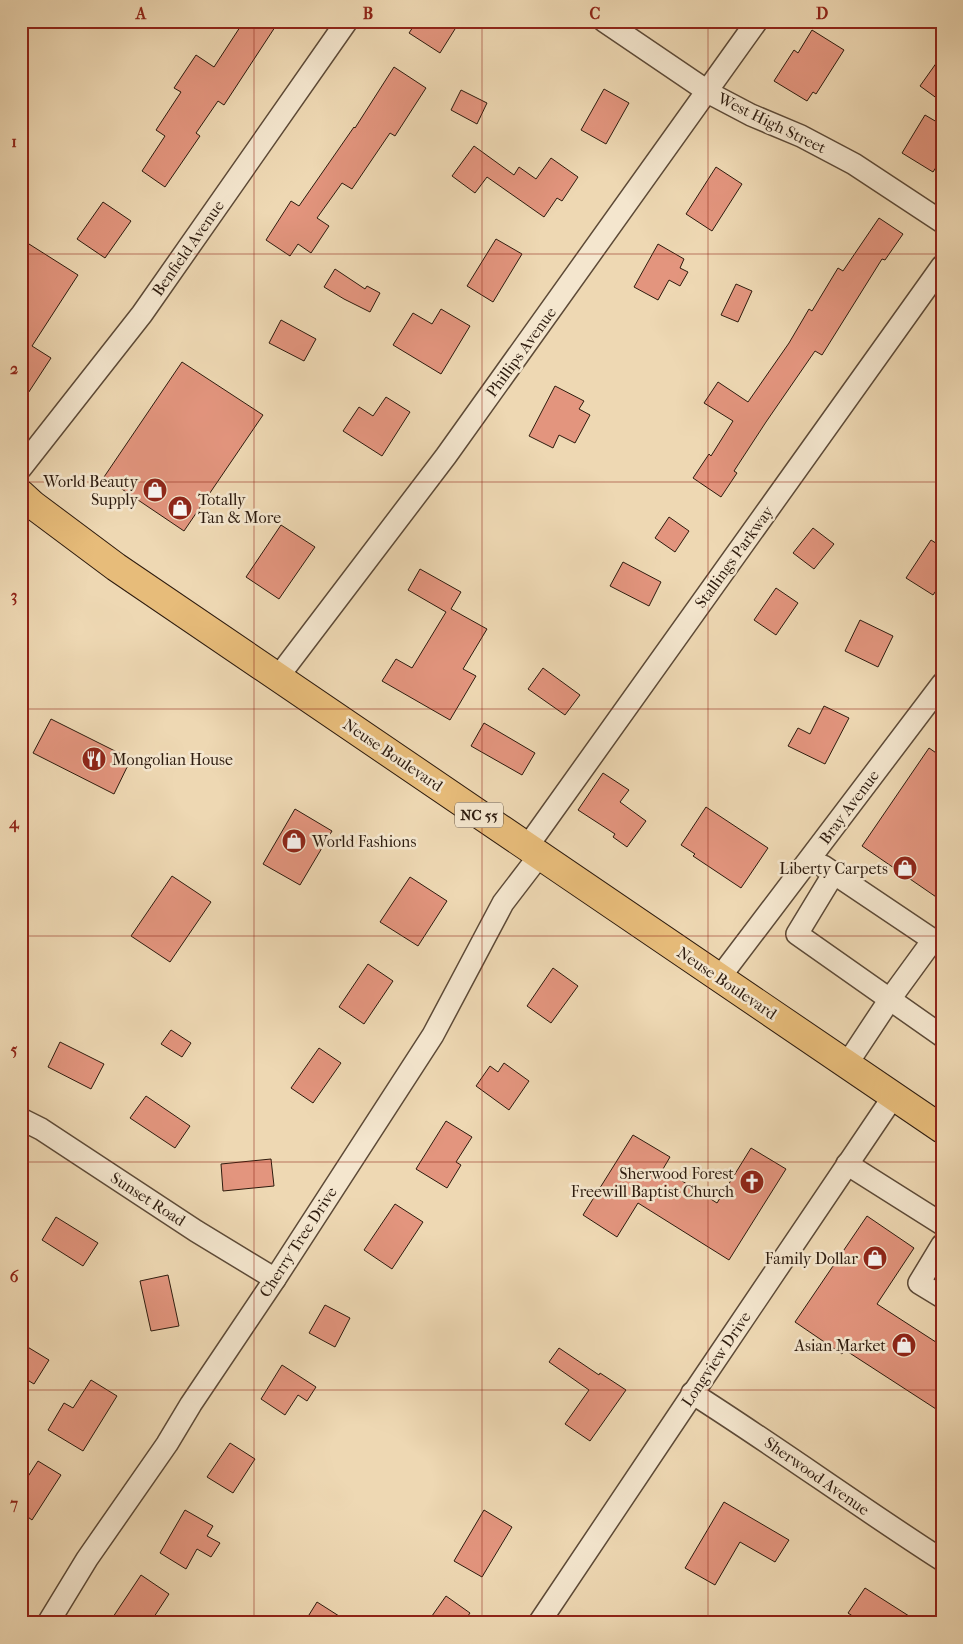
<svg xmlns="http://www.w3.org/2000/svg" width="963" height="1644" font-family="'IM FELL French Canon',serif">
	<rect width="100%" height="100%" fill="#eed8b3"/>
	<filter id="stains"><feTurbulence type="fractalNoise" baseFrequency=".004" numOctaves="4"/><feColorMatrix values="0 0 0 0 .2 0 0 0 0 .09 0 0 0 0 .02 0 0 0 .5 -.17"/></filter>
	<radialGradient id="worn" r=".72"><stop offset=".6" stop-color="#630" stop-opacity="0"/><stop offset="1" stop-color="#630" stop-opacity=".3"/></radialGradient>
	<g fill="#e3957e" stroke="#2d1b0e">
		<path d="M244 21H279L224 105 218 101 196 133 200 136 165 187 142 171 165 136 156 130 181 92 174 88 196 55 214 67Z"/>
		<path d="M417 21H460L440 53 409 33Z"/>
		<path d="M812 30 844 50 816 94 813 92 807 101 774 81 794 50 798 53Z"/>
		<path d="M942 55V102L920 86Z"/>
		<path d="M394 67 426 88 395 136 390 133 352 189 342 183 317 218 329 226 311 253 298 244 290 256 266 240 291 201 299 206 354 127 355 128Z"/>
		<path d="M604 89 629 103 606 144 581 130Z"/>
		<path d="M461 90 487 103 477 124 451 110Z"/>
		<path d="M925 115 942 125V158L933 172 902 153Z"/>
		<path d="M474 146 514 175 519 167 536 179 551 158 578 177 562 201 557 198 544 217 487 177 475 193 452 176Z"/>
		<path d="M716 167 742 184 712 231 686 214Z"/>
		<path d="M103 202 131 221 105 258 77 239Z"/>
		<path d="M879 218 903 234 885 260 882 259 822 355 815 351 766 422 734 471 737 473 721 497 693 478 709 454 711 456 733 421 704 403 718 382 748 402 789 343 809 309 812 311 838 268 843 271Z"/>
		<path d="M496 239 522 254 493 302 467 286Z"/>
		<path d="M29 244 78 275 32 346 51 358 21 404V257Z"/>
		<path d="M658 244 684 259 680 268 688 272 680 286 669 280 658 300 634 287Z"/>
		<path d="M335 269 365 289 367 286 380 293 370 312 344 299 324 287Z"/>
		<path d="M736 284 752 291 738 322 721 315Z"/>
		<path d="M441 309 470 326 441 374 393 345 413 313 432 324Z"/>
		<path d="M281 320 316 339 304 361 269 343Z"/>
		<path d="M182 362 263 415 184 531 104 477Z"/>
		<path d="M555 386 584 401 579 409 590 415 575 443 559 435 553 448 529 436Z"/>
		<path d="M386 397 410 412 382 456 343 431 359 407 373 416Z"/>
		<path d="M669 517 689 531 675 552 655 538Z"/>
		<path d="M281 525 315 547 279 599 246 577Z"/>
		<path d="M813 528 834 544 814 569 793 553Z"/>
		<path d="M931 540 942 547V582L933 595 906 578Z"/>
		<path d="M623 562 661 582 649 606 610 586Z"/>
		<path d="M420 569 461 592 451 609 487 629 463 669 476 676 450 720 382 681 396 659 412 668 446 612 408 590Z"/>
		<path d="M776 588 798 603 776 635 754 620Z"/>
		<path d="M860 620 893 636 878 667 845 651Z"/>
		<path d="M543 668 580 695 565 715 528 689Z"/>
		<path d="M824 706 849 718 825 764 788 746 798 728 810 734Z"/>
		<path d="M51 719 131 759 114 794 33 753Z"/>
		<path d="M484 723 535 753 522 775 471 746Z"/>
		<path d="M929 748 942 757V901L862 846Z"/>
		<path d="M603 773 629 790 620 802 646 821 627 847 613 837 615 834 578 810Z"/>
		<path d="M706 807 768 848 741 888 693 856 695 854 681 845Z"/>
		<path d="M295 809 332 831 300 885 263 864Z"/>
		<path d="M172 876 211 902 170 962 131 936Z"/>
		<path d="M410 877 447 901 418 946 380 922Z"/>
		<path d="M368 964 393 981 364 1024 339 1007Z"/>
		<path d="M553 968 578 986 551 1023 527 1006Z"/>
		<path d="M171 1030 191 1043 182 1057 161 1044Z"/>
		<path d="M60 1042 104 1064 91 1089 48 1067Z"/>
		<path d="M319 1048 341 1063 313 1103 291 1088Z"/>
		<path d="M504 1063 529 1081 509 1110 476 1086 490 1066 498 1072Z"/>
		<path d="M146 1096 190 1126 175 1148 130 1118Z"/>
		<path d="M446 1121 472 1137 456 1162 461 1165 447 1188 416 1169Z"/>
		<path d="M633 1135 670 1157 663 1169 717 1203 751 1148 786 1169 729 1260 638 1203 617 1237 583 1215Z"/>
		<path d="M271 1159 274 1186 223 1191 221 1164Z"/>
		<path d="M395 1204 423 1222 392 1269 364 1250Z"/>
		<path d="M867 1216 914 1248 877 1304 942 1346V1400L936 1409 845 1350 842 1354 795 1322Z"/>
		<path d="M56 1217 98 1243 83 1266 42 1240Z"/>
		<path d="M168 1275 179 1326 151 1331 140 1281Z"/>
		<path d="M325 1305 350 1318 335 1347 309 1333Z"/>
		<path d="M21 1343 49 1360 34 1384 21 1376Z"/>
		<path d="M559 1348 599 1375 600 1373 626 1390 590 1441 565 1424 589 1390 549 1362Z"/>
		<path d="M282 1365 316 1387 307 1401 298 1395 285 1415 261 1399Z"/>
		<path d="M91 1380 117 1396 83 1451 48 1430 64 1403 73 1408Z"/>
		<path d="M230 1443 255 1459 233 1493 207 1477Z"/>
		<path d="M38 1461 61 1475 32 1520 21 1512V1475L27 1478Z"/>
		<path d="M724 1502 789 1540 775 1562 740 1542 715 1585 685 1568Z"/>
		<path d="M185 1510 213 1526 207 1536 220 1543 211 1557 197 1549 186 1569 160 1553Z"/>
		<path d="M484 1510 512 1527 482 1577 454 1561Z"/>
		<path d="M141 1575 169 1594 150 1623H109Z"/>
		<path d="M865 1588 920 1623H863L848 1613Z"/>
		<path d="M446 1596 470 1613 463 1623H427Z"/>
		<path d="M317 1602 350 1623H304Z"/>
	</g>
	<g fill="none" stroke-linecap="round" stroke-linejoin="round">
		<defs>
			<g id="minor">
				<path d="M604 21 713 95 751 115 801 136 854 164 942 222"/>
				<path d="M21 468 142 314 347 21"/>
				<path d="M278 677 446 456 757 21"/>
				<path d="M527 847 942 266"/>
				<path d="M823 866 942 946"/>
				<path d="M834 873 797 934 942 1036"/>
				<path d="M720 977 942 684"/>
				<path d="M847 1064 890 999 933 940"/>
				<path d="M21 1119 41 1129 196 1231 275 1279"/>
				<path d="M847 1164 942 1224"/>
				<path d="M942 1245 919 1283 942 1297"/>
				<path d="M692 1393C777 1447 858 1506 942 1560"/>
				<path d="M48 1623 87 1559 167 1444 191 1404 275 1279 433 1035 503 903 539 856"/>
				<path d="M539 1623C657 1448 774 1271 893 1097"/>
			</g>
			<path id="major" d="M21 494 33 505 116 567 942 1129"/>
		</defs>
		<use href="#minor" stroke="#5d4a37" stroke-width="24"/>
		<use href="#major" stroke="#2d1b0e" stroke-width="30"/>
		<use href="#minor" stroke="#f4e6ce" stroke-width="21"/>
		<use href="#major" stroke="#e7bc7a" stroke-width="28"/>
	</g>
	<path fill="none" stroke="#8f2418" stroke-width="1" stroke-opacity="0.55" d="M254 21V1623M482 21V1623M708 21V1623M21 254H942M21 482H942M21 709H942M21 936H942M21 1162H942M21 1390H942"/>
	<defs>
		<symbol id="shop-disc" viewBox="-11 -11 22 22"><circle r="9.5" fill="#8f2418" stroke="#f4e6ce"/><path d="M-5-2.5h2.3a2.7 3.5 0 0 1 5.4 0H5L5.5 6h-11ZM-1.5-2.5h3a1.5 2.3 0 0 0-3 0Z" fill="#fff"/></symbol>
		<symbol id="restaurant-disc" viewBox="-11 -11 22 22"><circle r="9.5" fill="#8f2418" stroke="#f4e6ce"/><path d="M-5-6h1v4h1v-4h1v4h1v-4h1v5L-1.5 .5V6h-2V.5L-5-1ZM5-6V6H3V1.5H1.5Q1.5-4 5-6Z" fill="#fff"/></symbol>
		<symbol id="church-disc" viewBox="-11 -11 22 22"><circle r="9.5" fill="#8f2418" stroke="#f4e6ce"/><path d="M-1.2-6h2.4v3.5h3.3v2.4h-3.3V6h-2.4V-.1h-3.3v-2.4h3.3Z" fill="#fff"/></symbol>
	</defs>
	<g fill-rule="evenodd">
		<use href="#shop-disc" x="141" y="476" width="28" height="28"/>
		<use href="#shop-disc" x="166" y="494" width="28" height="28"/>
		<use href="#restaurant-disc" x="80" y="745" width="28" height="28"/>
		<use href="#shop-disc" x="280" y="827" width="28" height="28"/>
		<use href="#shop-disc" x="891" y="854" width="28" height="28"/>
		<use href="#church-disc" x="738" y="1168" width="28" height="28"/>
		<use href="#shop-disc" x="861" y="1244" width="28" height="28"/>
		<use href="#shop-disc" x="890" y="1331" width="28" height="28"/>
	</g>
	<g text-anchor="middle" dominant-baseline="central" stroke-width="5" stroke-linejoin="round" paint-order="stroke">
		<rect fill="#f4e6ce" stroke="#695848" stroke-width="1" x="455" y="802.5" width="48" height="25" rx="4"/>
		<g font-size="15" font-weight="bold" fill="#2d1b0e">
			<text x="479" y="815">NC 55</text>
		</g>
		<g font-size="16" fill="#2d1b0e" stroke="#f4e6ce">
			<text transform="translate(772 123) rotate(26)">West High Street</text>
			<text transform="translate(188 248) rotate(-55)">Benfield Avenue</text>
			<text transform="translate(521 352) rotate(-54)">Phillips Avenue</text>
			<text transform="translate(734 557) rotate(-54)">Stallings Parkway</text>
			<text transform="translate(393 755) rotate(34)">Neuse Boulevard</text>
			<text transform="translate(849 807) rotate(-53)">Bray Avenue</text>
			<text transform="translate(727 983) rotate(34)">Neuse Boulevard</text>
			<text transform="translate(148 1199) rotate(33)">Sunset Road</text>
			<text transform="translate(298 1242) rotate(-57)">Cherry Tree Drive</text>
			<text transform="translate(716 1359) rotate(-56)">Longview Drive</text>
			<text transform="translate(817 1476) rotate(35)">Sherwood Avenue</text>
		</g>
		<g font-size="16" fill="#2d1b0e" stroke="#f4e6ce" text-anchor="end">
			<text x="138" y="481">World Beauty<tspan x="138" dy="18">Supply</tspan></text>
			<text x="198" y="499" text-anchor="start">Totally<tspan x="198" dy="18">Tan &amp; More</tspan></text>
			<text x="112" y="759" text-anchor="start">Mongolian House</text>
			<text x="312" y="841" text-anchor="start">World Fashions</text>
			<text x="888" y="868">Liberty Carpets</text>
			<text x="734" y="1173">Sherwood Forest<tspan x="734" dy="18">Freewill Baptist Church</tspan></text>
			<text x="858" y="1258">Family Dollar</text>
			<text x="886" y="1345">Asian Market</text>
		</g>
	</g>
	<rect width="963" height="1644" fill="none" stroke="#eed8b3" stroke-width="55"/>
	<rect x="28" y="28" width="908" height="1588" fill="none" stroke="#8f2418" stroke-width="2"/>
	<g font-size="16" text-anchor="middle" font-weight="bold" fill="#8f2418">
		<text x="141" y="19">A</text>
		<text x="368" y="19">B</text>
		<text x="595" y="19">C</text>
		<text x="822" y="19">D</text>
		<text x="14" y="147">1</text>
		<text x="14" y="374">2</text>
		<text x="14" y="601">3</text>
		<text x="14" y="828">4</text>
		<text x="14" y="1055">5</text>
		<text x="14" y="1282">6</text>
		<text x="14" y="1509">7</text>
	</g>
	<rect width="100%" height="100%" filter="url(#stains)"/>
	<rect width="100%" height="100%" fill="url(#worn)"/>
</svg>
